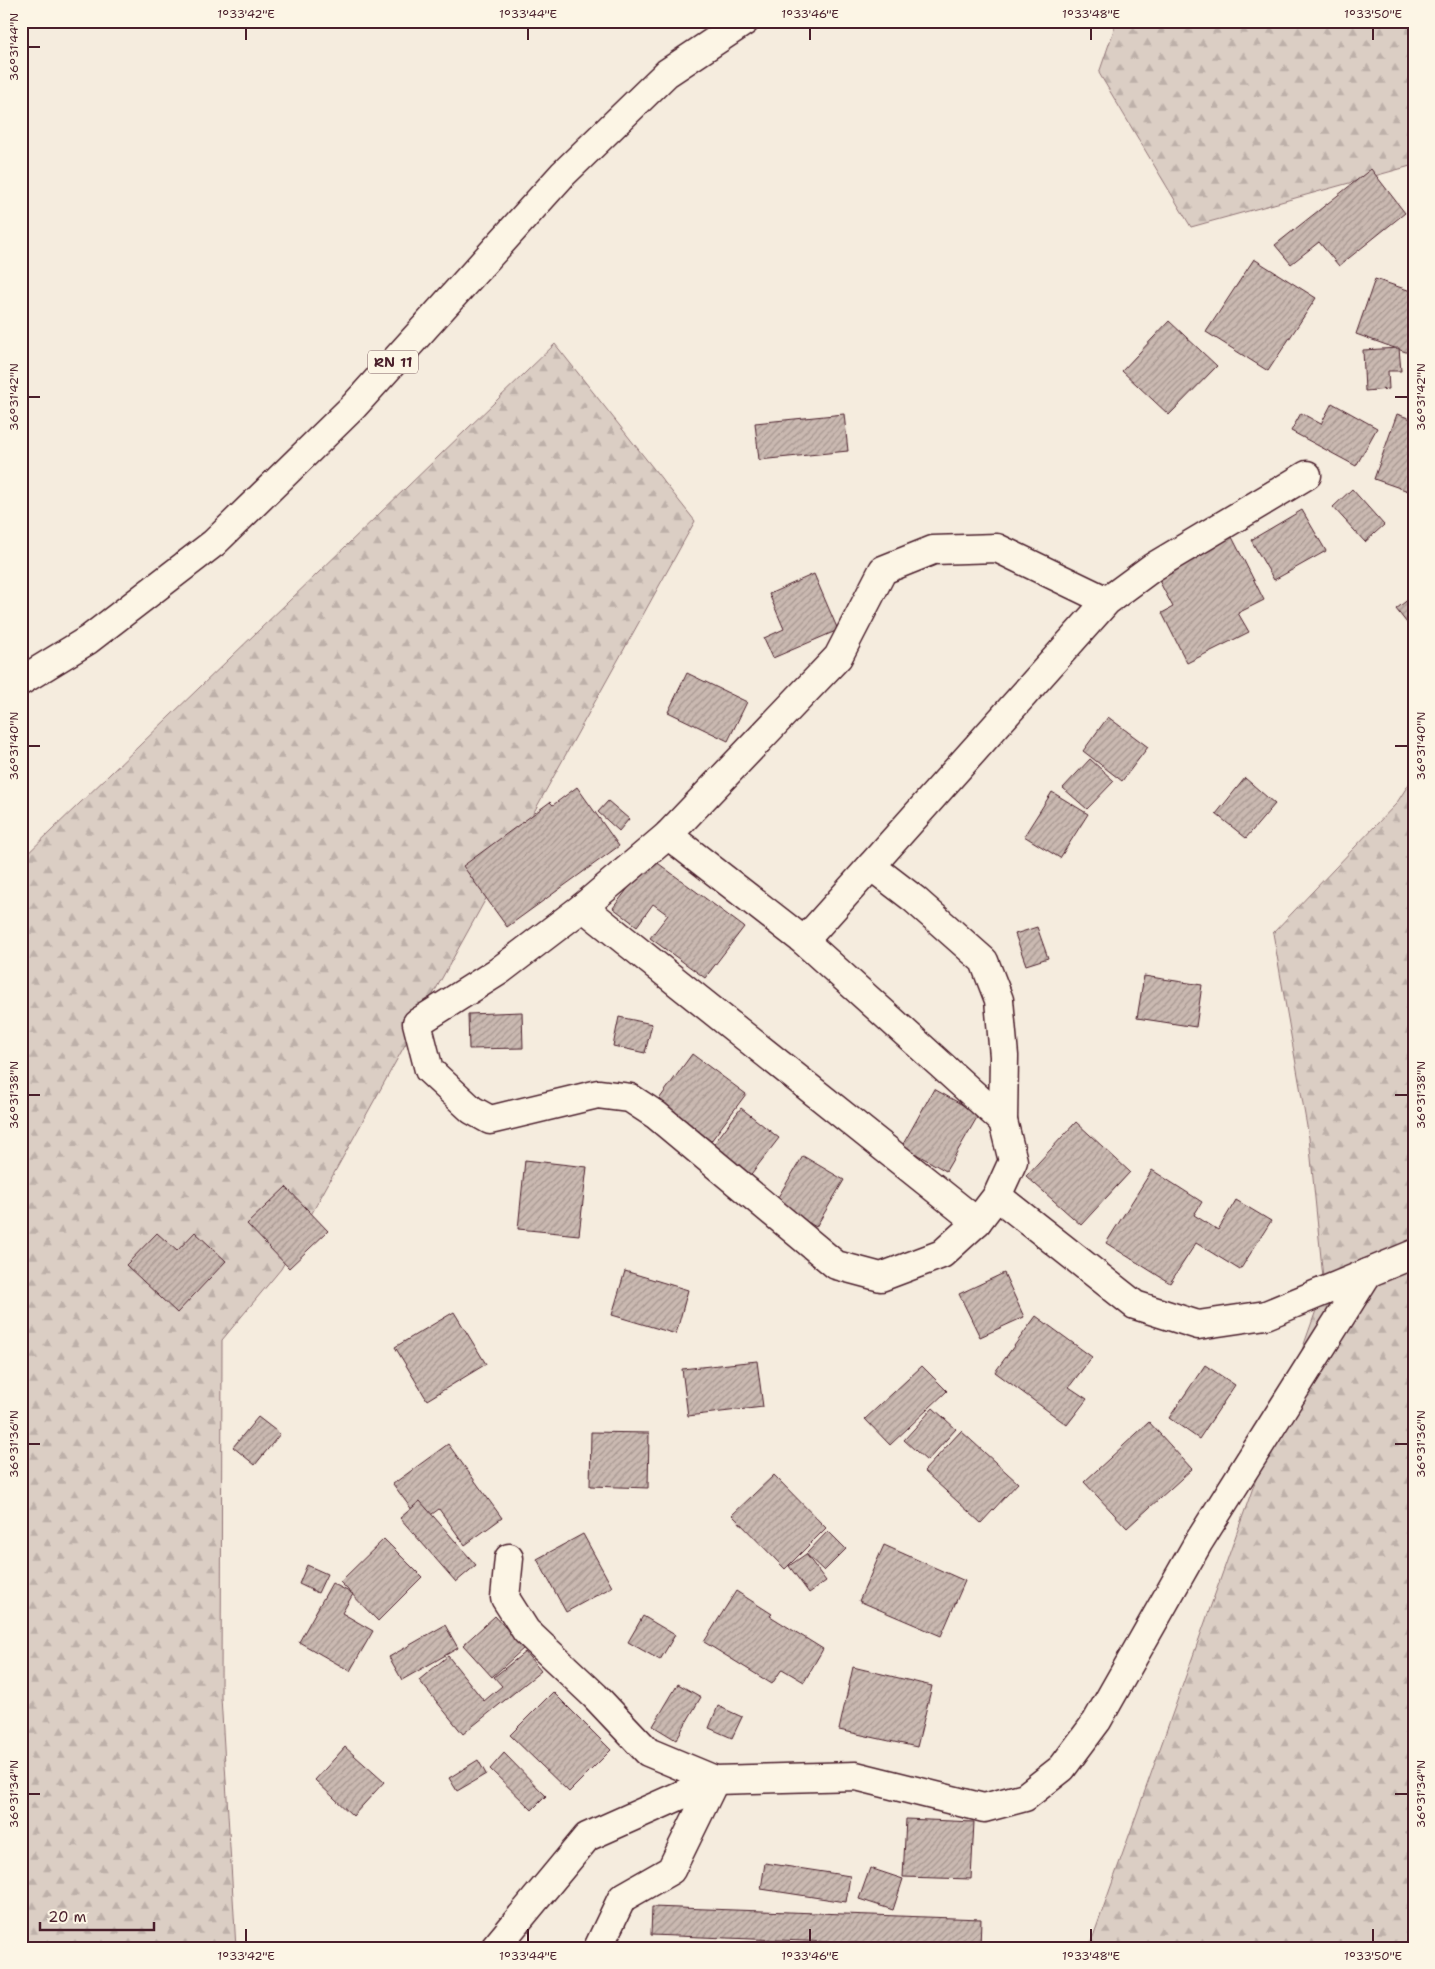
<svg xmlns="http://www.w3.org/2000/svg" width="1435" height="1969" font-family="'Shantell Sans',sans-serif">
	<defs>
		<pattern id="forest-firs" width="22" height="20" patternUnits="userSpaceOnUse" patternTransform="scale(1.25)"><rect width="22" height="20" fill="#dbcec4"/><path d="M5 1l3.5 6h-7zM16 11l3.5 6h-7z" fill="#bdb0a9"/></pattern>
		<pattern id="building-hatch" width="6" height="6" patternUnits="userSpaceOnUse" patternTransform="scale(1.25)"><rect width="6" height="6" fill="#cab9b1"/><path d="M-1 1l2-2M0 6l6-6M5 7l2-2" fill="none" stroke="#a69690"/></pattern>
	</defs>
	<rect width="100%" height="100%" fill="#f5ecde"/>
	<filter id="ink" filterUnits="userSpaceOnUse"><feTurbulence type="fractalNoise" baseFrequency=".02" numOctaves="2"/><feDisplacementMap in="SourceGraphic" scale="10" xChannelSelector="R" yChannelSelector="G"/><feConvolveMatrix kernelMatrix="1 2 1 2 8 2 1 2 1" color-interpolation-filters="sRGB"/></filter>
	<g filter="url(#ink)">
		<g fill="url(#forest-firs)" stroke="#927678">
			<path d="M1117 21H1414V165L1191 227 1099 73Z"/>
			<path d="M555 344 695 521 281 1269 222 1340 221 1697 236 1948H21V860Z"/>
			<path d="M1414 776V1948H1089L1324 1288 1309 1138 1273 933 1396 804Z"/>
		</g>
		<g fill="url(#building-hatch)" stroke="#4a1f2b">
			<path d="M1371 169 1405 213 1339 266 1319 242 1291 264 1275 245Z"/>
			<path d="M1254 259 1316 298 1268 371 1206 332Z"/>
			<path d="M1375 279 1414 292V355L1356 334Z"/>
			<path d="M1169 321 1217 366 1169 415 1122 371Z"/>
			<path d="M1399 348 1401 371H1388L1389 389 1365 391 1363 350Z"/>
			<path d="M1332 403 1377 428 1356 466 1291 431 1301 413 1321 424Z"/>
			<path d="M844 414 848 451 759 460 755 423Z"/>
			<path d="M1397 414 1414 420V493L1374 479Z"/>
			<path d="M1352 489 1384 525 1365 542 1333 507Z"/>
			<path d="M1302 510 1326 551 1274 580 1251 540Z"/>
			<path d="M1232 537 1264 600 1238 613 1249 632 1187 663 1162 613 1173 607 1156 575Z"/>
			<path d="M814 574 838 630 773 658 764 638 784 629 769 594Z"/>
			<path d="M1414 595V632L1396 609Z"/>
			<path d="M687 673 747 702 728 741 668 712Z"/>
			<path d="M1108 717 1148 747 1122 781 1083 751Z"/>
			<path d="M1090 759 1114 781 1087 809 1063 788Z"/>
			<path d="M1245 778 1275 804 1246 838 1216 814Z"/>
			<path d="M577 787 619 846 507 927 463 866 550 802 553 805Z"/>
			<path d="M1052 792 1088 814 1060 858 1024 836Z"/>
			<path d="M608 801 629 819 619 831 598 812Z"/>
			<path d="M651 858 744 927 705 978 650 938 668 915 653 904 637 926 613 908Z"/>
			<path d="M1037 927 1048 958 1026 965 1015 934Z"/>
			<path d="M1144 976 1202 985 1196 1027 1137 1018Z"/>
			<path d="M522 1012 523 1048 469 1049 468 1014Z"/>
			<path d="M619 1017 652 1024 645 1053 613 1046Z"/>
			<path d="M692 1054 746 1094 711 1141 657 1102Z"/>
			<path d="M934 1089 979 1114 946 1171 902 1146Z"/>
			<path d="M741 1108 779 1138 748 1178 710 1149Z"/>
			<path d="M1076 1122 1130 1172 1081 1225 1026 1176Z"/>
			<path d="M803 1156 844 1180 816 1227 775 1202Z"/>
			<path d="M525 1160 587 1167 579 1235 518 1229Z"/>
			<path d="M1152 1170 1202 1202 1194 1215 1218 1230 1236 1200 1271 1221 1240 1270 1196 1243 1170 1283 1106 1243Z"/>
			<path d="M286 1187 328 1231 289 1268 247 1224Z"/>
			<path d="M195 1232 226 1261 177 1313 126 1265 157 1233 177 1251Z"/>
			<path d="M625 1271 688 1290 676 1334 612 1315Z"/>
			<path d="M1004 1273 1024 1317 980 1337 959 1294Z"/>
			<path d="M454 1312 486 1364 427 1400 395 1347Z"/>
			<path d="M1036 1316 1092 1357 1069 1387 1087 1399 1067 1425 995 1372Z"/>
			<path d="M757 1361 763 1407 688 1416 682 1369Z"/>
			<path d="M1205 1365 1235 1385 1199 1439 1169 1418Z"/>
			<path d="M922 1366 947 1391 890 1445 865 1419Z"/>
			<path d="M933 1408 956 1429 927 1461 904 1440Z"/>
			<path d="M258 1417 280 1434 255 1465 233 1447Z"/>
			<path d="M1149 1422 1192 1469 1127 1528 1084 1482Z"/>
			<path d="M961 1431 1018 1483 981 1523 924 1471Z"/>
			<path d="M591 1432 649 1433 648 1488 590 1486Z"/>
			<path d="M448 1444 502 1518 465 1545 439 1509 421 1522 393 1484Z"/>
			<path d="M774 1475 826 1528 785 1569 732 1515Z"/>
			<path d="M420 1501 476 1565 456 1582 400 1518Z"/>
			<path d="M828 1531 846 1549 824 1571 806 1554Z"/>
			<path d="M583 1534 612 1587 566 1612 537 1559Z"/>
			<path d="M384 1539 422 1577 378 1621 340 1582Z"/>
			<path d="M884 1545 965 1581 941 1636 859 1601Z"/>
			<path d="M806 1554 826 1581 809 1593 789 1566Z"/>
			<path d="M307 1565 327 1574 318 1593 299 1584Z"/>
			<path d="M332 1583 353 1594 342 1613 373 1631 350 1671 299 1642Z"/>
			<path d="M736 1591 772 1614 770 1616 823 1649 804 1682 782 1669 772 1684 704 1642Z"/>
			<path d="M495 1616 524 1648 492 1677 463 1645Z"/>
			<path d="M643 1616 675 1635 660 1660 628 1642Z"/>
			<path d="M445 1625 458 1648 402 1680 389 1657Z"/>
			<path d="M525 1652 541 1671 463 1734 419 1680 448 1656 484 1701 502 1686 494 1677Z"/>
			<path d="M853 1667 932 1686 917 1747 839 1730Z"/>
			<path d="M678 1684 701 1697 676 1740 653 1726Z"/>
			<path d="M553 1692 611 1750 569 1792 510 1735Z"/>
			<path d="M718 1706 742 1717 732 1738 709 1728Z"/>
			<path d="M345 1747 384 1782 353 1816 315 1780Z"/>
			<path d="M504 1753 546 1796 532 1810 490 1769Z"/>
			<path d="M478 1760 486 1774 457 1791 449 1778Z"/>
			<path d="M906 1819 974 1822 971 1879 903 1877Z"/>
			<path d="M765 1863 850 1876 846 1902 761 1889Z"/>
			<path d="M870 1868 903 1879 893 1910 859 1899Z"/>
			<path d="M652 1907 981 1919 980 1948 651 1935Z"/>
		</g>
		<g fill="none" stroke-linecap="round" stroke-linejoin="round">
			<defs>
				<g id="minor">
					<path d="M1107 601 997 548 933 550 883 570 838 657 668 835 583 907 499 971 417 1023 429 1070 472 1110 490 1120 598 1094 630 1098 656 1115 836 1265 881 1277 942 1254 977 1222 997 1196 1013 1161 1003 1121 1004 1056 999 1000 984 961 914 899 871 866 1107 601 1153 567 1307 475"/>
					<path d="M668 835 804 941 1003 1121"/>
					<path d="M583 907 977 1222"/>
					<path d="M804 941 871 866"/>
					<path d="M997 1196 1135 1305 1198 1325 1266 1315 1414 1254"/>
					<path d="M509 1558 505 1598 526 1631 595 1696 648 1752 715 1780 856 1776 984 1808 1025 1797 1062 1768 1097 1721 1198 1543 1368 1273"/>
					<path d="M495 1948 587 1837 715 1780 671 1870 622 1898 598 1948"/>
				</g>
				<path id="major" d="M21 681 88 640 214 543 354 406 563 174 667 73 745 21"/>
			</defs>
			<use href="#minor" stroke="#4a1f2b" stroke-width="31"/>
			<use href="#major" stroke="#4a1f2b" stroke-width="31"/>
			<use href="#minor" stroke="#fcf5e5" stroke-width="28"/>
			<use href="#major" stroke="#fcf5e5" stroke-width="28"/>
		</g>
	</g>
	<path fill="none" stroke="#4a1f2b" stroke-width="2" d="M246 28V40M528 28V40M810 28V40M1091 28V40M1373 28V40M28 47H40M28 397H40M1395 397H1408M28 746H40M1395 746H1408M28 1095H40M1395 1095H1408M28 1444H40M1395 1444H1408M28 1794H40M1395 1794H1408M246 1929V1942M528 1929V1942M810 1929V1942M1091 1929V1942M1373 1929V1942"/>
	<g text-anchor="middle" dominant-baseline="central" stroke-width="4.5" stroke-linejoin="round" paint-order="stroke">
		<rect fill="#fcf5e5" stroke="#7f5f63" stroke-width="1" x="368" y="350.5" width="50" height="23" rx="4"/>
		<g font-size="14" font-weight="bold" fill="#4a1f2b">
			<text x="393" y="362">RN 11</text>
		</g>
	</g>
	<rect width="1435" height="1969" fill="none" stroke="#fcf5e5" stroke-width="55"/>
	<path d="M40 1922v8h114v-8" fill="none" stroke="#4a1f2b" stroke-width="2.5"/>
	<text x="48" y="1922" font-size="15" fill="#4a1f2b" stroke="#fcf5e5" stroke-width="4" paint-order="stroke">20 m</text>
	<rect x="28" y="28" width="1380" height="1914" fill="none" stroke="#4a1f2b" stroke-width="2"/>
	<g font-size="12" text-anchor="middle" fill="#4a1f2b">
		<text x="246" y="18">1°33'42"E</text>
		<text x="528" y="18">1°33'44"E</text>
		<text x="810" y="18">1°33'46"E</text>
		<text x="1091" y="18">1°33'48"E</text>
		<text x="1373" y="18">1°33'50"E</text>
		<text transform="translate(14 47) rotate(-90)" y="4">36°31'44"N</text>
		<text transform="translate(14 397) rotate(-90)" y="4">36°31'42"N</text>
		<text transform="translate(1421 397) rotate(-90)" y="4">36°31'42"N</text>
		<text transform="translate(14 746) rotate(-90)" y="4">36°31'40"N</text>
		<text transform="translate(1421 746) rotate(-90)" y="4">36°31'40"N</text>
		<text transform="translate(14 1095) rotate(-90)" y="4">36°31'38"N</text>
		<text transform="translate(1421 1095) rotate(-90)" y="4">36°31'38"N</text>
		<text transform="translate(14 1444) rotate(-90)" y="4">36°31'36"N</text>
		<text transform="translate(1421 1444) rotate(-90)" y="4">36°31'36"N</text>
		<text transform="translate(14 1794) rotate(-90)" y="4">36°31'34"N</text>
		<text transform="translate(1421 1794) rotate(-90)" y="4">36°31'34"N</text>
		<text x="246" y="1960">1°33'42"E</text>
		<text x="528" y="1960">1°33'44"E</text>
		<text x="810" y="1960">1°33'46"E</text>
		<text x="1091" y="1960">1°33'48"E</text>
		<text x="1373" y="1960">1°33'50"E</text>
	</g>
</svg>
